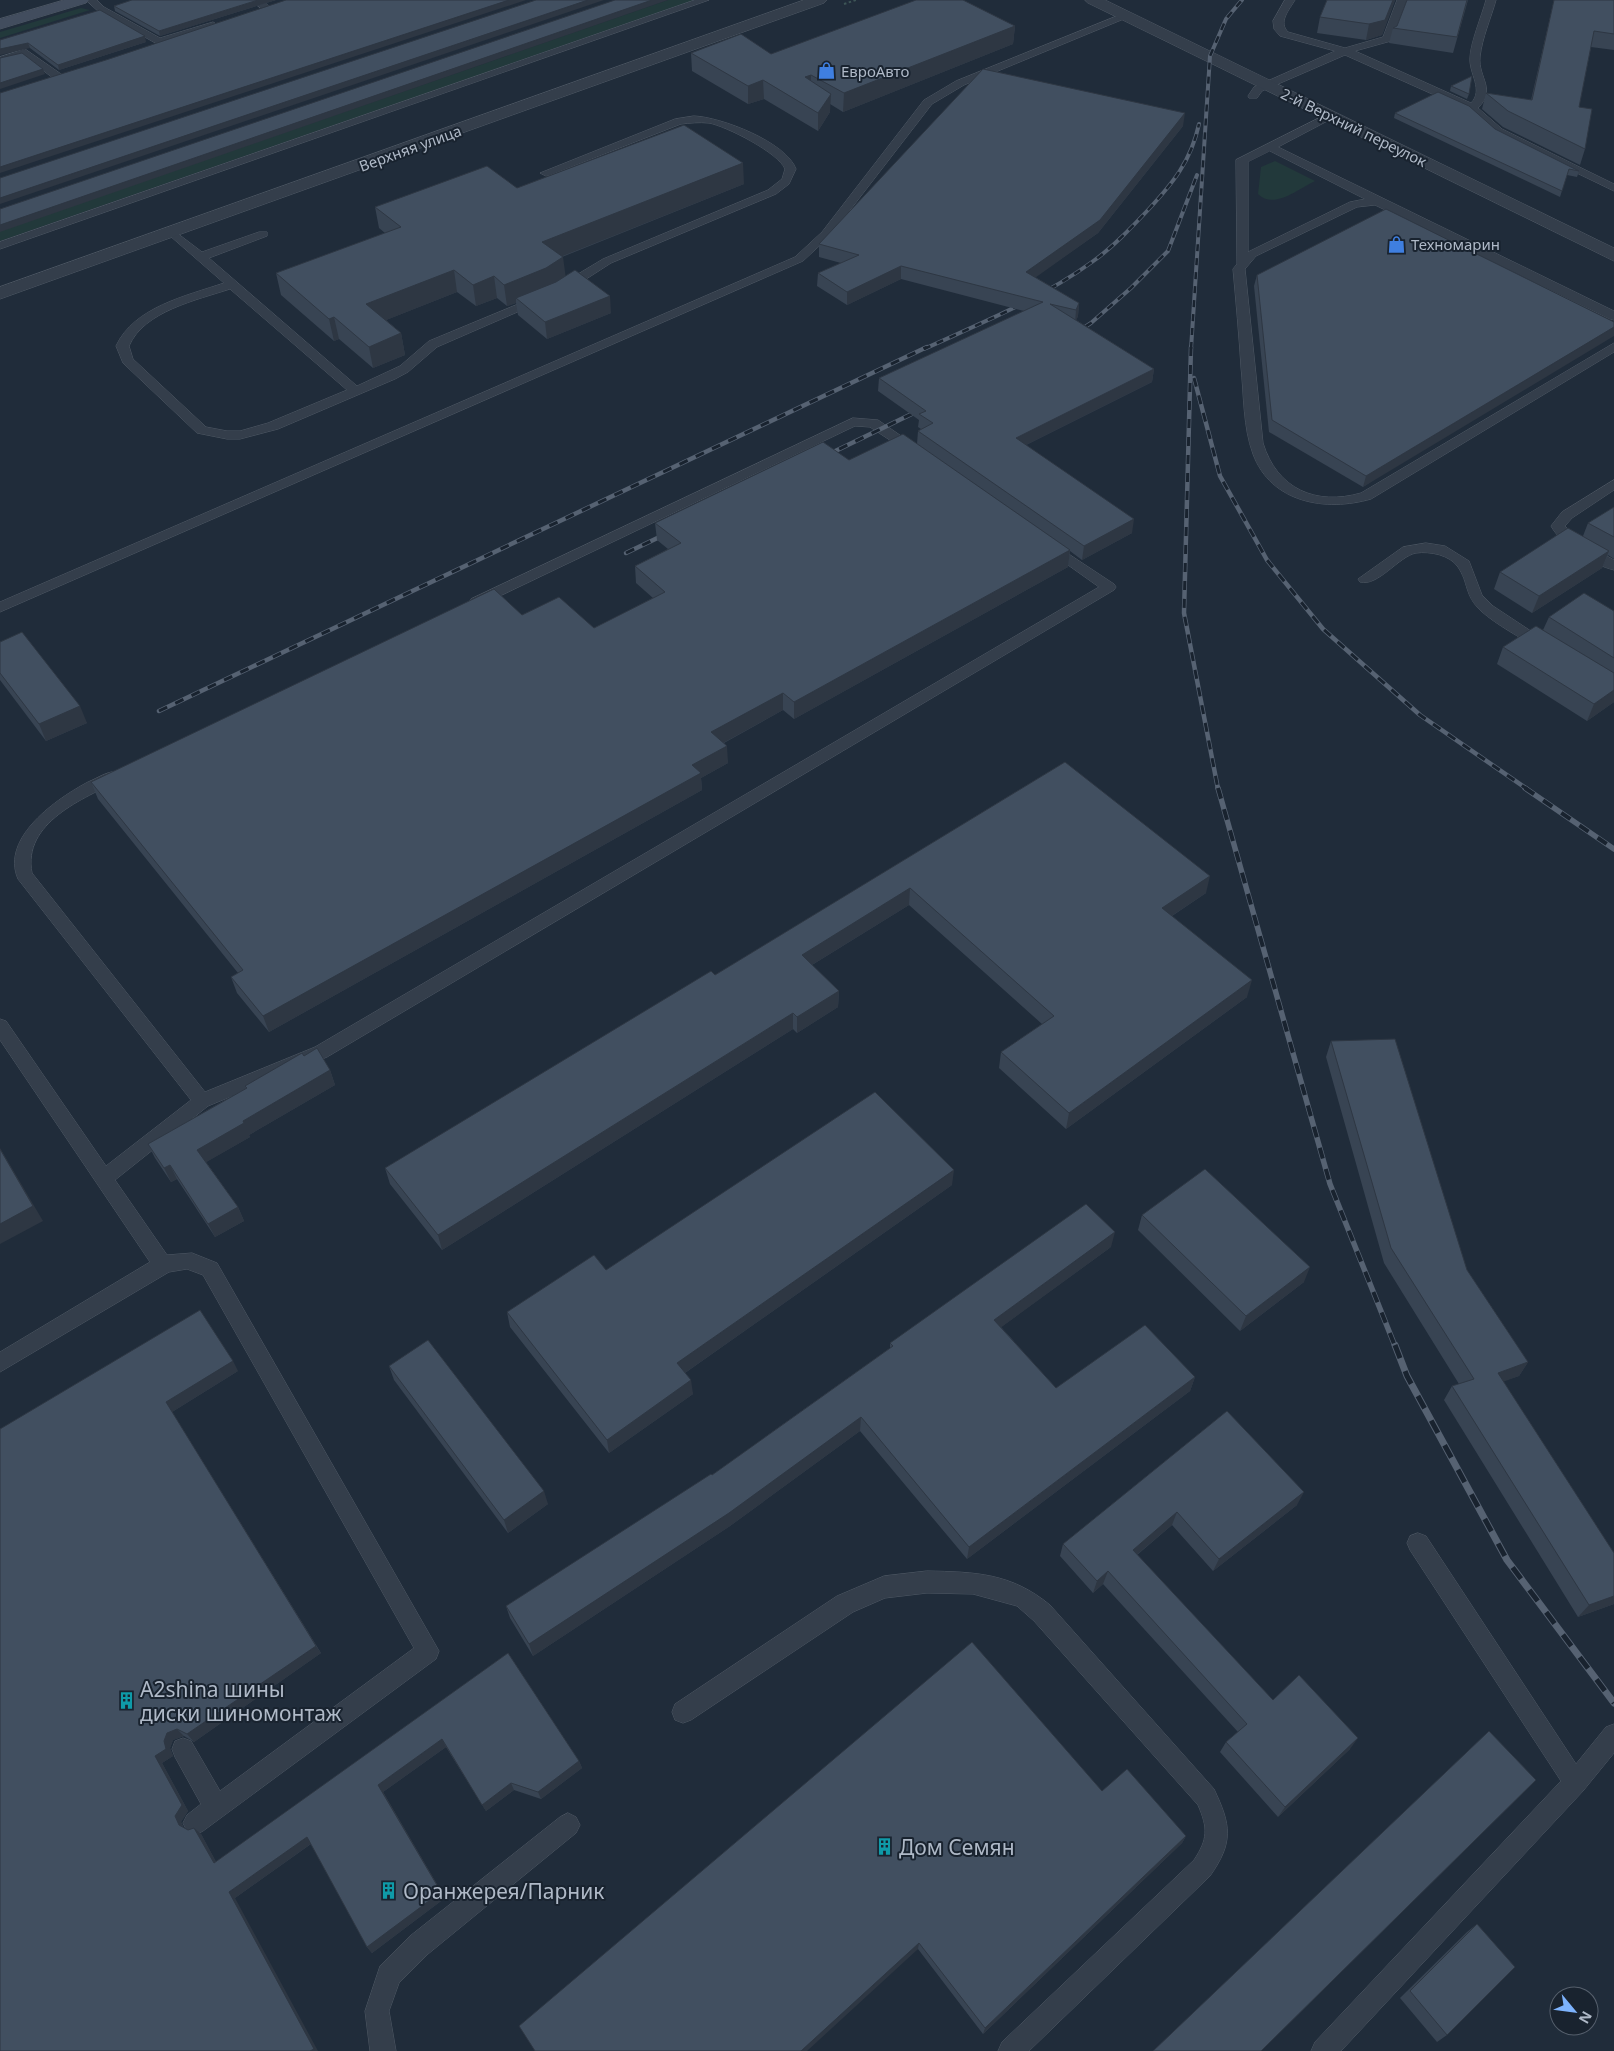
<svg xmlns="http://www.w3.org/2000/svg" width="1614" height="2051" font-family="'Noto Sans',sans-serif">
	<rect width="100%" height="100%" fill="#202c3a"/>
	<g fill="#22393b">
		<path d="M668 0H694L0 241V231Z"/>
		<path d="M81 8 90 10 0 38V32Z"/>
		<path d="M1275 161 1315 181C1298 189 1274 210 1258 194L1261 167Z"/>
	</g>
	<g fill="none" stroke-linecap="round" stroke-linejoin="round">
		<defs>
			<g id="service">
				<path d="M86 0H97L104 7 160 38 213 22 218 25 159 45 98 11Z"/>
				<path d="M251 0H262L271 8 263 10Z"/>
				<path d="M695 0H709L0 249V242Z"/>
				<path d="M1285 0H1295C1289 10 1278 22 1288 32L1345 48 1383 37 1397 0H1407L1391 41 1355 51 1471 103C1484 90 1469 74 1470 58 1470 44 1482 15 1486 0H1496C1491 18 1482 38 1480 57 1478 78 1497 89 1478 108L1502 129 1614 184V191L1494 133 1468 110 1345 55 1262 91 1257 98H1249L1248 96 1254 87 1335 51 1280 36 1274 29 1273 21Z"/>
				<path d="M1122 14 1131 16 964 85 932 104 830 236 803 261 0 612V602L795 257 822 232 924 100 956 81Z"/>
				<path d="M25 49 61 74V78H53L24 56 0 63V57Z"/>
				<path d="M1331 112 1336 115 1335 117 1278 147 1614 311V320L1610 319 1375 205 1357 207 1256 256 1245 269 1263 443C1277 489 1316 506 1361 493L1614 343V352L1371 499C1326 512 1271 503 1253 454 1243 427 1244 396 1241 367 1239 335 1236 302 1233 269L1237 264 1236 160ZM1270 151 1365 199 1350 202 1248 252V162Z"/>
				<path d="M694 116C721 117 786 142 796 169L789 184 776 194 611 263 566 292H558L556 289 558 286 603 259 768 190 782 179 785 169C779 153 726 126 709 123 699 122 690 123 681 124L550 175 546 176 540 173 675 119Z"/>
				<path d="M173 230 202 252 259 232H267V236L209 258 357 386 400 366 429 341 535 297H543L545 300 437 347 408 372 395 379 278 429 240 439H227L197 433 123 363 116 346C134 307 186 296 224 283L169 235 167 233ZM230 289 347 390 268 423 240 431H227L206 427 133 359 129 346C144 311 197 300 230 289Z"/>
				<path d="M853 418 878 420 923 451 921 454H911L870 427 855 426 481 605H471L469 602 471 599Z"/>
				<path d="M1614 480V490L1572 518 1565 526 1580 541 1614 560V570C1591 564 1563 547 1551 526L1562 512Z"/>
				<path d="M1049 541 1114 584 1116 587 1114 590 327 1057 208 1106 115 1180 167 1255 192 1253 217 1263 439 1651 436 1659 203 1831 195 1835 187 1831 183 1823 187 1815 201 1804 175 1757 172 1749 175 1741 183 1738 191 1741 220 1791 414 1648 203 1275 187 1269 169 1272 0 1372V1352L150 1262 0 1040V1019L6 1021 106 1166 191 1100 18 879C0 837 58 798 88 782 98 778 110 769 121 772L123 776 121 780C83 798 22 823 32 873L205 1092 315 1047 1099 587 1044 548 1042 545Z"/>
				<path d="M1426 543 1445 546 1469 561 1482 595 1493 606 1549 643 1551 646 1549 649H1539C1520 637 1498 626 1481 611 1464 595 1469 583 1458 567 1450 555 1430 551 1416 553 1399 556 1378 587 1360 582L1358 579 1403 547Z"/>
				<path d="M1418 1533 1426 1536 1576 1764 1606 1727 1614 1724V1753L1583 1791 1341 2051H1311L1315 2042 1561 1781 1410 1550 1407 1543 1410 1536Z"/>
				<path d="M927 1571C976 1572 1011 1573 1050 1605L1214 1789C1231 1825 1234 1842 1210 1876L1029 2051H998L1002 2042 1194 1860C1208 1839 1208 1828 1198 1805L1034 1621 1017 1606 973 1594 927 1593 885 1598 853 1612 691 1720 683 1723 675 1720 672 1712 675 1704 837 1596 884 1576Z"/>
				<path d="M568 1813 576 1817 580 1825 576 1833 428 1954 399 1983 389 2011 396 2051H370L365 2011 380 1966 410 1936 560 1817Z"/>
			</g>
			<path id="minor" d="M1085 0H1105L1614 248V261L1088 3Z"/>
			<path id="tertiary" d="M804 0H827L824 3 0 299V287Z"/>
			<path id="secondary" d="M64 0H89L86 3 0 29V19Z"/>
		</defs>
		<use href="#service" stroke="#4f5965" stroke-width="1"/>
		<use href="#minor" stroke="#4f5965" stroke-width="1"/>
		<use href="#tertiary" stroke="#4f5965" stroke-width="1"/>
		<use href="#secondary" stroke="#4f5965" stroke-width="1"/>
		<path stroke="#3d5556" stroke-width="2" stroke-dasharray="2.5 2.5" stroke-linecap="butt" d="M844 4 856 0"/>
		<use href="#service" fill="#343e4b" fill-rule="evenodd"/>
		<use href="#minor" fill="#343e4b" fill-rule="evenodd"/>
		<use href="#tertiary" fill="#343e4b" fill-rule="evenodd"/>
		<use href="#secondary" fill="#424d5e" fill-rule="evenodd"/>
		<defs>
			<g id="rail-far3">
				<path d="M1074 334 1091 323 1131 288 1168 251 1197 175"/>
				<path d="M924 349C981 323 1041 299 1092 262 1112 248 1131 228 1148 210 1173 183 1191 161 1199 124"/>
				<path d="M1191 349 1210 56 1226 19 1242 0"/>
			</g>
			<g id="rail-far2">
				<path d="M1191 347 1184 613 1218 789"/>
				<path d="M1194 378 1220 476 1267 560 1323 629 1420 715 1527 789"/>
				<path d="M823 457 924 408"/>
				<path d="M626 553 670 532"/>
				<path d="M159 711 927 347"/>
			</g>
			<g id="rail-far1">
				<path d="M1218 788 1330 1184 1395 1346"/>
				<path d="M1525 788 1614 849"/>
			</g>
			<path id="rail" d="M1395 1345 1407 1376 1507 1560 1614 1703"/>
		</defs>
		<use href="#rail-far3" stroke="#566272" stroke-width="4"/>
		<use href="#rail-far2" stroke="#566272" stroke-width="4.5"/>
		<use href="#rail-far1" stroke="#566272" stroke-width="5.5"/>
		<use href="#rail" stroke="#566272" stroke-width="7"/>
		<use href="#rail-far3" stroke="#19232f" stroke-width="2.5" stroke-dasharray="7" stroke-linecap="butt"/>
		<use href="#rail-far2" stroke="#19232f" stroke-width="3" stroke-dasharray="9" stroke-linecap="butt"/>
		<use href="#rail-far1" stroke="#19232f" stroke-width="4" stroke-dasharray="11" stroke-linecap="butt"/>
		<use href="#rail" stroke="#19232f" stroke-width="5" stroke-dasharray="14" stroke-linecap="butt"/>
	</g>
	<g fill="#384453">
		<path d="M132 0H276L160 36 115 11 114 6Z"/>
		<path d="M1327 0H1395L1382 35 1366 40 1317 33 1320 17Z"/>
		<path d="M1468 0 1453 53 1389 43 1393 28Z"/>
		<path d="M1554 0H1614V50L1591 47 1579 107 1585 149 1580 165 1503 127 1482 109 1486 93 1531 100Z"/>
		<path d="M1015 26 1013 44 843 112 830 104V112L818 131 764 99 748 104 692 71 691 53 771 54Z"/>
		<path d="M0 40 146 42 59 70 30 48Z"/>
		<path d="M1451 86 1469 94 1467 99 1450 91Z"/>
		<path d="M1395 113 1495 129 1579 171 1577 177 1567 175 1560 197 1394 118Z"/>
		<path d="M1183 126 1098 233 1035 277 1079 303 1078 316 1076 320 1154 369 1152 382 1026 445 1132 533 1082 560 1070 551 1068 567 794 719 783 710 724 743 728 763 701 778 702 790 269 1032 237 993 231 977 238 973 98 799 91 782 522 615 594 628 653 598 636 583 635 566 668 549 657 540 655 523 849 460 917 444 918 431 921 429 918 427 919 420 878 391 879 378 1024 311 901 279 847 305 817 286 818 273 841 263 819 257V244Z"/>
		<path d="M744 184 562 257 565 276 611 313 547 339 518 315 516 303 507 306 497 298 476 306 457 292 386 320 401 333 405 355 373 368 339 339 334 341 281 295 276 273 385 233 379 228 375 207 517 188Z"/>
		<path d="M1257 275 1614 322 1363 487 1269 432 1254 286Z"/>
		<path d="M1614 507V559L1608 555 1602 568 1532 613 1494 589 1500 572 1583 536 1588 523Z"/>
		<path d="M1614 611V702L1587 721 1497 664 1503 647 1543 630 1549 617Z"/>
		<path d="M0 642 87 723 46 741 0 680Z"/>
		<path d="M1065 762 1206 893 1172 916 1247 997 1066 1129 999 1068 1001 1052 1042 1024 909 905 812 965 839 991 838 1007 797 1033 793 1029 442 1250 390 1184 385 1168 715 975Z"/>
		<path d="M1331 1041 1467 1270 1528 1362 1519 1376 1503 1381 1614 1553V1604L1578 1617 1444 1400 1452 1386 1459 1384 1384 1263 1326 1057Z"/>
		<path d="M304 1056 330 1070 335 1085 249 1135 250 1137 206 1162 238 1207 244 1221 215 1237 177 1179 171 1182 155 1158 148 1144 246 1088 245 1086Z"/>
		<path d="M952 1185 685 1373 693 1394 609 1453 510 1327 507 1312 606 1270Z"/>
		<path d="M1142 1215 1304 1282 1240 1331 1138 1230Z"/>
		<path d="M1111 1247 1001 1327 1056 1388 1195 1377 1190 1391 967 1559 860 1431 730 1526 533 1656 510 1618 506 1606 712 1475 890 1348V1343Z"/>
		<path d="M389 1366 548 1504 508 1533 394 1380Z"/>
		<path d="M238 1371 172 1412 321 1653 194 1742 184 1736 173 1740 170 1748 173 1756 162 1763 188 1811 181 1822 184 1828 188 1830 201 1834 216 1862 508 1653 579 1761 582 1768 541 1799 514 1790 486 1811 446 1747 383 1792 445 1898 372 1953 367 1947 311 1844 235 1898 0 2051V1429Z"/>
		<path d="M1227 1411 1297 1505 1213 1571 1172 1525 1137 1555 1273 1700 1350 1749 1278 1817 1220 1752 1226 1742 1238 1732 1103 1584 1093 1593 1060 1556 1063 1544Z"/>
		<path d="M1102 1791 1186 1836 1182 1843 983 2034 918 1949 535 2051Z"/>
		<path d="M1477 1924 1447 2035 1437 2042 1400 1998 1467 1932Z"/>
	</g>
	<g fill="#2e3743">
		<path d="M258 0H276L160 36 159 31Z"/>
		<path d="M509 0H526L0 173V167Z"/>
		<path d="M588 0H604L0 204V198Z"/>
		<path d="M652 0H668L0 232V225Z"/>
		<path d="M1393 0H1395L1382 35 1366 40 1369 24Z"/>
		<path d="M1015 26 1013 44 843 112 844 93Z"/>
		<path d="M145 36 146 42 59 70 58 65Z"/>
		<path d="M28 43 30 48 0 55V49Z"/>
		<path d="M43 69 45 74 0 89V83Z"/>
		<path d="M811 75V93L805 77Z"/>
		<path d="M763 80 764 99 748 104V86Z"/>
		<path d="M831 94 830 112 818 131V113Z"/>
		<path d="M1185 113 1183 126 1098 233 1025 285 1026 272Z"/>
		<path d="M743 163 744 184 545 263 542 242Z"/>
		<path d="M563 257 566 279 516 298V303L507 306 504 285Z"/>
		<path d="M901 266V279L847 305V292Z"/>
		<path d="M454 270 457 292 371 326 366 304Z"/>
		<path d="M494 276 497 298 476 306 473 285Z"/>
		<path d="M610 296 611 313 547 339 545 322Z"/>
		<path d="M1079 303 1078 316 1075 324 1076 310Z"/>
		<path d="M334 317 339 339 334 341 329 319Z"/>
		<path d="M1614 327V336L1363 487 1366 476Z"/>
		<path d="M401 333 405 355 373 368 369 347Z"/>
		<path d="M1154 369 1152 382 1014 451 1016 438Z"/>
		<path d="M1134 519 1132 533 1082 560 1084 546Z"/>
		<path d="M1070 550 1068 567 794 719V702Z"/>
		<path d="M1609 551 1602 568 1532 613 1539 596Z"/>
		<path d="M1614 690V702L1587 721 1594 704Z"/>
		<path d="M783 693V710L712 749 711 732Z"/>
		<path d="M80 706 87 723 46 741 39 724Z"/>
		<path d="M727 746 728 763 701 778 702 790 269 1032 263 1016 692 765Z"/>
		<path d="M1210 876 1206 893 1158 925 1162 908Z"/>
		<path d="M910 888 909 905 802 971V955Z"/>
		<path d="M1252 980 1247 997 1066 1129 1069 1113Z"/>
		<path d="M839 991 838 1007 797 1033V1017Z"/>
		<path d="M793 1013V1029L442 1250 438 1235Z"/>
		<path d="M330 1070 335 1085 249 1135 250 1137 203 1164 197 1150 243 1121Z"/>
		<path d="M0 1148 43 1221 0 1244Z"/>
		<path d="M170 1165 177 1179 171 1182 164 1168Z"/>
		<path d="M954 1170 952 1185 679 1377 677 1363Z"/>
		<path d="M238 1207 244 1221 215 1237 208 1224Z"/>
		<path d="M1115 1232 1111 1247 992 1334 994 1320Z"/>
		<path d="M1310 1267 1304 1282 1240 1331 1246 1316Z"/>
		<path d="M233 1361 238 1371 172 1412 166 1402Z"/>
		<path d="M1528 1362 1519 1376 1489 1387 1498 1373Z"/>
		<path d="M1195 1377 1190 1391 967 1559 969 1547Z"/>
		<path d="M691 1380 693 1394 609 1453 607 1440Z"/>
		<path d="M861 1417 860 1431 730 1526 533 1656 529 1644Z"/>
		<path d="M544 1491 548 1504 508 1533 504 1520Z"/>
		<path d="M1304 1492 1297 1505 1213 1571 1219 1559Z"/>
		<path d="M1177 1512 1172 1525 1128 1562 1133 1550Z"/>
		<path d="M1108 1571 1103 1584 1093 1593 1097 1581Z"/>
		<path d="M1614 1596V1604L1578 1617 1589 1605Z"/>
		<path d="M316 1646 321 1653 194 1742 187 1734Z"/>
		<path d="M177 1729 184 1736 173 1740 170 1748 173 1756 162 1763 188 1811 181 1822 185 1832 179 1825 175 1816 155 1756 164 1741 167 1733Z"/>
		<path d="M1358 1738 1350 1749 1278 1817 1285 1807Z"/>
		<path d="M442 1739 446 1747 383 1792 445 1898 372 1953 367 1947 378 1785Z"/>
		<path d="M579 1761 582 1768 541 1799 538 1792Z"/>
		<path d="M511 1783 514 1790 486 1811 482 1805Z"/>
		<path d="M194 1828 201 1834 220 1869 214 1863Z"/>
		<path d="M1186 1836 1182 1843 983 2034 985 2028Z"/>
		<path d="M307 1837 312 1843 235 1898 318 2051H310L229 1892Z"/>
		<path d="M919 1943 918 1949 807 2051H801Z"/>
	</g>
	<g fill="#414f60" stroke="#2e3743">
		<path d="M132 0H258L159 31 114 6Z"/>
		<path d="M286 0H509L0 167V93L109 59Z"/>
		<path d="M536 0H588L0 198V178Z"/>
		<path d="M615 0H652L0 225V209Z"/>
		<path d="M916 0H963L1015 26 844 93 811 75 805 77 831 94 818 113 763 80 748 86 691 53 741 34 771 54Z"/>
		<path d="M1327 0H1393L1385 20 1369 24 1320 17Z"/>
		<path d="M1407 0H1467L1457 37 1393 28 1397 26Z"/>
		<path d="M1554 0H1614V34L1594 31 1579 107 1592 109 1585 149 1508 111 1486 93 1532 100Z"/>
		<path d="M100 10 145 36 58 65 28 43 0 49V40Z"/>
		<path d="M22 53 43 69 0 83V58Z"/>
		<path d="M983 69 1185 113 1100 220 1026 272 1079 303 1076 310 1050 304 1154 369 1016 438 1134 519 1084 546 918 431 933 423 919 414 926 411 879 378 1043 302 901 266 847 292 818 273 859 255 819 244Z"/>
		<path d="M1472 76 1469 94 1451 86Z"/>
		<path d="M1438 92 1469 106 1495 129 1579 171 1569 169 1562 191 1395 113Z"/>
		<path d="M684 125 743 163 542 242 563 257 546 268 504 285 494 276 473 285 454 270 366 304 401 333 369 347 334 317 329 319 276 273 401 227 375 207 487 166 517 188Z"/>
		<path d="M1386 209 1614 322V327L1366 476 1272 420 1257 275Z"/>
		<path d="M575 270 610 296 545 322 516 298 556 282Z"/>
		<path d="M903 434 1070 550 794 702 783 693 711 732 727 746 692 765 701 773 263 1016 231 977 243 970 91 782 494 589 522 615 559 597 594 628 665 592 635 566 681 543 655 523 823 442 849 460Z"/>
		<path d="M1614 507V537L1588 523Z"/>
		<path d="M1568 528 1609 551 1539 596 1500 572Z"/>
		<path d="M1584 593 1614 611V658L1549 617Z"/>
		<path d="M1536 626 1614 673V690L1594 704 1503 647Z"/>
		<path d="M22 632 80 706 39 724 0 673V642Z"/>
		<path d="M1065 762 1210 876 1162 908 1252 980 1069 1113 1001 1052 1054 1016 910 888 802 955 839 991 797 1017 793 1013 438 1235 385 1168 711 971 715 975Z"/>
		<path d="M1395 1039 1467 1270 1528 1362 1498 1373 1614 1553V1596L1589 1605 1452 1386 1474 1379 1391 1248 1331 1041Z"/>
		<path d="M317 1048 330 1070 243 1121 244 1123 197 1150 238 1207 208 1224 170 1165 164 1168 148 1144 247 1088 245 1086 302 1053 304 1056Z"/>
		<path d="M875 1092 954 1170 677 1363 691 1380 607 1440 507 1312 594 1255 606 1270Z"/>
		<path d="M0 1149 33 1206 0 1224Z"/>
		<path d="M1205 1169 1310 1267 1246 1316 1142 1215Z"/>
		<path d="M1086 1204 1115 1232 994 1320 1056 1388 1145 1325 1195 1377 969 1547 861 1417 729 1513 529 1644 506 1606 711 1474 712 1475 893 1346 890 1343Z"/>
		<path d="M200 1310 233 1361 166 1402 316 1646 187 1734 177 1729 167 1733 164 1741 166 1749 155 1756 182 1805 175 1816 179 1825 188 1830 194 1828 214 1863 508 1653 579 1761 538 1792 511 1783 482 1805 442 1739 378 1785 441 1892 367 1947 307 1837 229 1892 314 2049 310 2051H0V1429Z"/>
		<path d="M428 1340 544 1491 504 1520 389 1366Z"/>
		<path d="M1227 1411 1304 1492 1219 1559 1177 1512 1133 1550 1273 1700 1299 1675 1358 1738 1285 1807 1226 1742 1247 1724 1108 1571 1097 1581 1063 1544Z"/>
		<path d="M972 1642 1102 1791 1127 1769 1186 1836 985 2028 919 1943 801 2051H535L519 2026Z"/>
		<path d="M1489 1731 1536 1780 1261 2051H1153Z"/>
		<path d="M1477 1924 1515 1967 1447 2035 1410 1991Z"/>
	</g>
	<defs>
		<symbol id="shop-bare" viewBox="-9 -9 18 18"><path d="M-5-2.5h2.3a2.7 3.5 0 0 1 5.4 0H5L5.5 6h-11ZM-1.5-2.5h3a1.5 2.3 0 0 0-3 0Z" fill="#3f7fe0" stroke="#19232f" stroke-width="2.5" paint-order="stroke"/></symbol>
		<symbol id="building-bare" viewBox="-9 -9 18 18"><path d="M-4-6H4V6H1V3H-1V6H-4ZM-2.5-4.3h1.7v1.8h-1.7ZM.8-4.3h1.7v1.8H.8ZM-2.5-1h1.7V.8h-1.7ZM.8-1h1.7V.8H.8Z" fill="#0f9aa8" stroke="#19232f" stroke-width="2.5" paint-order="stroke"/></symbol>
	</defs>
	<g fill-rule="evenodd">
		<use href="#shop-bare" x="814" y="58" width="25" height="25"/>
		<use href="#shop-bare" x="1384" y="232" width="25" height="25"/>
		<use href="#building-bare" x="114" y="1688" width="25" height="25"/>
		<use href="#building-bare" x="872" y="1834" width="25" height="25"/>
		<use href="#building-bare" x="376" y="1878" width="25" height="25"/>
	</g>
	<g text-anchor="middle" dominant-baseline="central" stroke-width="4" stroke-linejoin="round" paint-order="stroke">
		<g font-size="15" fill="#afb9c7" stroke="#19232f" text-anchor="start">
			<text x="841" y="71">ЕвроАвто</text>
			<text x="1411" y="244">Техномарин</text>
		</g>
		<g font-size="15" fill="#afb9c7" stroke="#19232f">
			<text transform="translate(1354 127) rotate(26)">2-й Верхний переулок</text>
			<text transform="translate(410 148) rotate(-20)">Верхняя улица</text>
		</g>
		<g font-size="21" fill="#afb9c7" stroke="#19232f" text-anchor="start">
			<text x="140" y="1689">A2shina шины<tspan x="140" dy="24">диски шиномонтаж</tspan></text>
			<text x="899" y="1847">Дом Семян</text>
			<text x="403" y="1891">Оранжерея/Парник</text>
		</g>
	</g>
	<g transform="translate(1574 2011) rotate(119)"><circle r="24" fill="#19232f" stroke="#555f6c"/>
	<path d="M0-4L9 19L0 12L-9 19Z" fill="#7db3fd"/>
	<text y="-8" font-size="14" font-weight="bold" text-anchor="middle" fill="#afb9c7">N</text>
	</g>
</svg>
